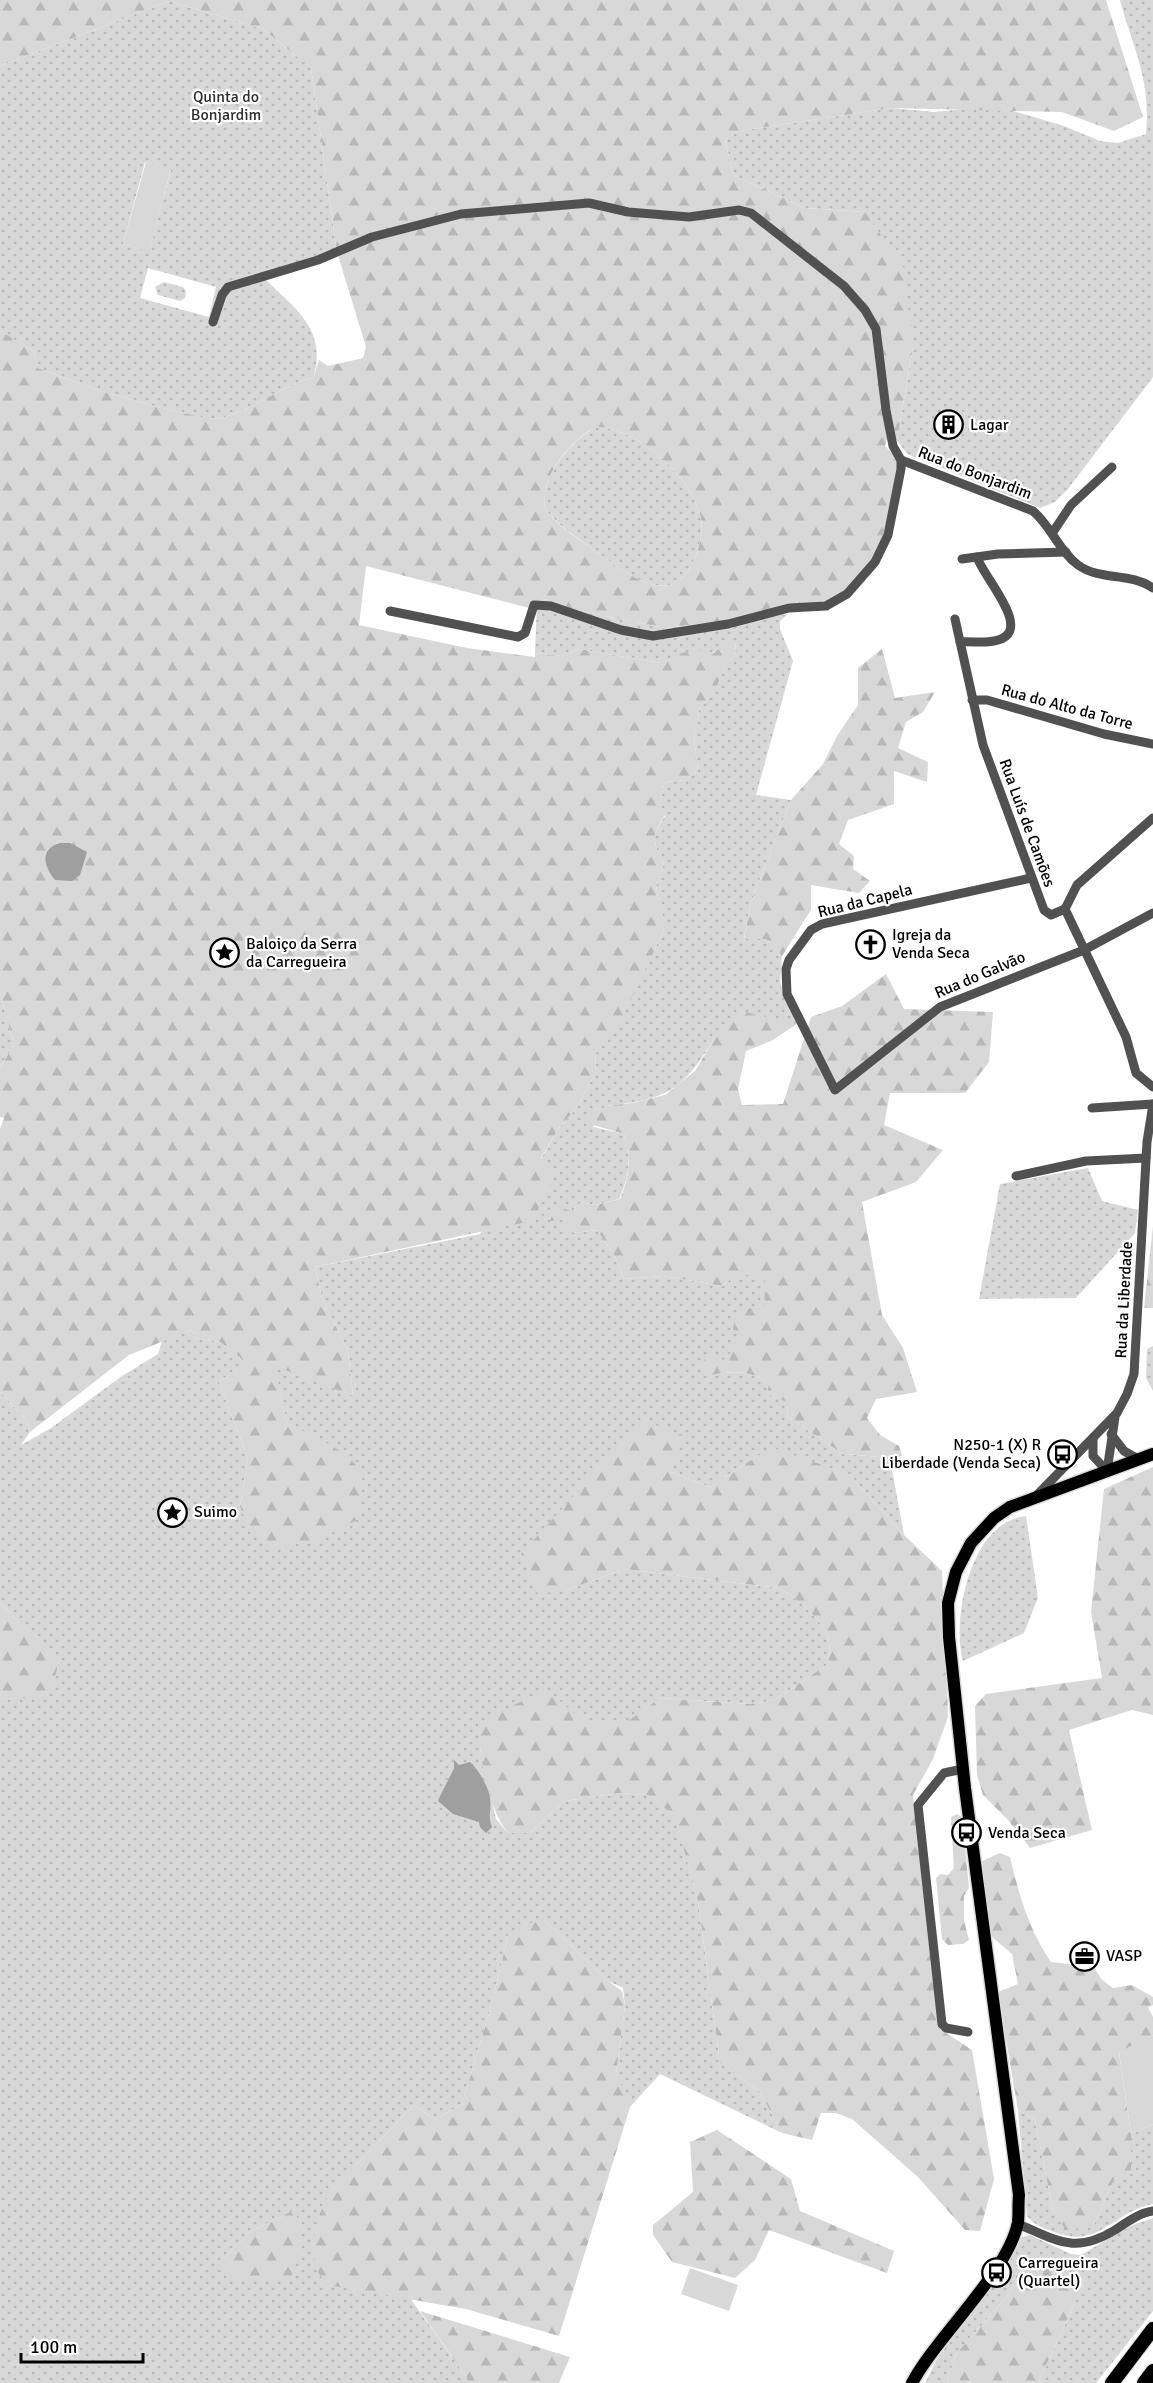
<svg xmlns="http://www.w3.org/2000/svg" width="1153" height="2383" font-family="Signika,sans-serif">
	<defs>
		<pattern id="grass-dots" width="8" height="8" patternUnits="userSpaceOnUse" patternTransform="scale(1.5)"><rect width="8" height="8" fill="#d8d8d8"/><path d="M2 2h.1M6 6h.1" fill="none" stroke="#b8b8b8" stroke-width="1.8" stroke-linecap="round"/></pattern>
		<pattern id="forest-firs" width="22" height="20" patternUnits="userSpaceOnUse" patternTransform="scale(1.5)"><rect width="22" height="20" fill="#d8d8d8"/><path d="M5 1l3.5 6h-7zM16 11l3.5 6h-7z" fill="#b8b8b8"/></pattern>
	</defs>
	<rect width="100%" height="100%" fill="#fff"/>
	<g fill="url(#grass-dots)" fill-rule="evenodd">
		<path d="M1120 0H1153V377L1068 489 1055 502 1040 508 907 454 897 440 913 347 865 212 805 208 733 175 725 139 739 131 891 108 934 112 976 108 1010 110 1064 126 1100 141 1118 143 1146 134C1151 78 1134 52 1120 0Z"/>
		<path d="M169 1 263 29 311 68 337 252 263 277C292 307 329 328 313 378 280 385 254 411 220 418 208 421 192 414 179 412 130 401 85 386 38 368L33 350 3 334 0 335V66ZM145 162 171 170 149 251 123 244ZM148 268 216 287 209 317 140 298Z"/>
		<path d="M164 282 183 287 186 291 185 298 180 301 158 295 155 287Z"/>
		<path d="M597 427C638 429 690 475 700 515 704 529 701 541 696 555 677 608 637 581 605 558 585 543 560 528 545 509 539 478 571 439 597 427Z"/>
		<path d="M545 599 566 608 665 628 788 614 780 621V629L793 661 756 795 791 800 751 902 744 938 766 939 782 956 780 982 797 1024 719 1031C684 1088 673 1099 605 1106L593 1127 624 1134C631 1161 630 1174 619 1199L595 1205 581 1202 563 1220 574 1233 597 1230 615 1257 624 1279 663 1276 722 1286C737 1272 747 1271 766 1281L765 1311C747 1327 732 1337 729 1361L712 1375C734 1371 749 1370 769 1383L768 1394 787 1401 788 1417 843 1454 880 1457 887 1465 891 1464 904 1535 849 1474 757 1456 710 1487 671 1472 567 1590 624 1569 779 1588C795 1597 820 1617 827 1635 831 1645 829 1654 828 1664L776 1699 764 1702 749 1704 660 1698 627 1723 586 1725 546 1689 480 1748 496 1819 508 1833H530L564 1801 620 1793 648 1795 676 1816 698 1901 720 2063 760 2092 782 2133 660 2074 629 2108 616 2074 625 2006 623 1988 608 1981 546 1921 508 1935 493 1999 462 2104 435 2120 414 2105 355 2166 328 2285 410 2298 467 2378 466 2383H0V1699L42 1697 59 1662 0 1603V1392L26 1419 30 1432 21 1445 51 1428 122 1376 158 1354 162 1341 191 1330 197 1339 220 1342 247 1362 219 1382 248 1459 240 1506 336 1449 287 1423 274 1365 353 1395 348 1351 322 1299 315 1267 480 1234 541 1159 558 1129 576 1109 595 1074 596 1053 618 1025 664 930 656 886 664 864C652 842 651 835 666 815L659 804 665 782 686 780 698 771 694 738 700 706 714 694 724 667 735 656 736 642C727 643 723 648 714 652 698 660 680 651 661 663L579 649 561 656 535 653 537 602ZM294 2210 220 2262 250 2232Z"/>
		<path d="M0 993 14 1045 0 1068Z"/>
		<path d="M1088 1168 1102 1201 1138 1210 1135 1233 1076 1298 979 1299 1000 1184Z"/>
		<path d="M1153 1346V1391L1146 1378 1147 1349Z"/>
		<path d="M1026 1516 1038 1598 1024 1633 963 1661C951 1617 971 1521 1026 1516Z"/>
		<path d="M1018 2110 1035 2120 1053 2211 1093 2227 1115 2178 1131 2173V2134L1153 2124V2204C1114 2211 1099 2250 1054 2232 1043 2228 1034 2225 1027 2216Z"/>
		<path d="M1153 2218V2311L1096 2383H1038L1085 2281 1026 2260 1009 2294 956 2354 947 2383H925L936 2361 1022 2237 1030 2235 1071 2254 1081 2255 1130 2226Z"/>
	</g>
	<g fill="url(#forest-firs)" fill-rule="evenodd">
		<path d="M0 0H1106L1143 117 1114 131 1062 112 891 108 739 131 725 139 733 175 805 208 865 212 904 268 913 347 897 440 887 439 885 446 898 459C896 516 867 622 789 603L776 610 732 620 665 628 566 608 545 599 537 602 533 609 366 566 359 625 467 648 535 657V653L561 656 579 649 661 663C676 653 697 646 714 653L723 645 736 641 735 656 724 668 714 694 700 706 694 738 698 771 686 780 665 782 659 804 666 814C651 835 652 842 664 864L656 886 658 899 662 905 664 930 618 1026 596 1053 595 1074 576 1109 558 1129 541 1158 554 1177 535 1215 527 1222 315 1267 322 1299 348 1351 353 1396 275 1366 287 1423C308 1434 357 1453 362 1477 365 1489 359 1507 357 1520L316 1541 273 1548 249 1531 240 1506 248 1459 219 1382 246 1362 220 1342 197 1339 191 1330 129 1355 30 1432 26 1419 0 1392V1129L4 1118 0 1117V1068L14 1045 0 993V335L3 333 33 350 38 368C85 386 130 401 179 412 192 414 208 420 220 418 254 411 280 385 313 378L319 360 328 366 363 358 366 347 337 252 311 68 263 29 169 1 0 66ZM597 427C638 429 690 475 700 515 704 529 701 541 696 555 677 608 637 581 605 558 585 543 560 529 545 509 539 478 571 438 597 427Z"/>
		<path d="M882 649 895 698 935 692 923 712 906 722 898 748 928 762 927 782 894 771V804L848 820 839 844 854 856 853 869 870 881 859 893 811 885V910L782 956 766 939H744L751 902 791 800 823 764 837 736 858 705V668Z"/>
		<path d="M886 974 904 1009 993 1012 989 1062 965 1093H890L884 1125 943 1150 916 1182 862 1202 882 1315 903 1348 917 1392 876 1399 867 1418 880 1435 899 1446 902 1455 896 1463 887 1465 880 1457 843 1454 788 1417 787 1402 767 1394 769 1383C749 1370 734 1371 712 1375L698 1366 708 1356 729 1361 731 1345 738 1334 733 1329 736 1314 750 1308 764 1311 765 1281C748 1272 736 1273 722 1286L663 1276 624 1279 615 1257 597 1230 574 1233 564 1228 563 1220 551 1221 543 1216 553 1206 572 1211 581 1202 595 1205 620 1199C630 1174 631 1161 624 1134L583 1122 605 1106 632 1103 665 1095 695 1071 719 1031 740 1011 797 1024 771 1041 746 1051 738 1089 742 1105 783 1104 811 1017 842 1006Z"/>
		<path d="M1153 1226V1308H1144Z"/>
		<path d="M642 1420 683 1435 671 1472 710 1487 757 1456 776 1449 849 1474 904 1535 942 1571 948 1717 933 1759 913 1795 940 2029 972 2050 994 2179 980 2231 965 2230 918 2177 852 2119 836 2113H821L812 2140 782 2133 760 2092 720 2063 698 1901 675 1816 648 1795 620 1793 564 1801 530 1833H508C487 1807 480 1756 478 1723L546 1689 587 1724 627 1722 660 1698 749 1704 764 1702 776 1699 828 1664C829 1654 831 1645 827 1635 820 1617 795 1597 779 1588L624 1569 567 1590 538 1594 521 1554Z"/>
		<path d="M1153 1467V1715L1132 1710 1069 1730 1092 1830 1030 1848 1008 1820 983 1795 977 1775 975 1706 986 1694 1102 1678 1091 1612 1104 1489Z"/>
		<path d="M0 1603 59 1661 52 1688 42 1698 0 1699Z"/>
		<path d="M957 1814 962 1817 969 1888 964 1896V1921L969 1940 963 1944 948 1945 942 1939 936 1878 940 1874 948 1875 954 1868 951 1817Z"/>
		<path d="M1000 1853 1010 1857C1019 1895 1029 1930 1051 1962L1094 1967 1101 1979 1113 1988 1132 1985 1153 1997V2005L1148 2007 1153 2017V2035L1119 2053 1131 2134V2174L1115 2178 1093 2227 1066 2230 1053 2211 1035 2120 1018 2110 998 1992 1018 1984 1012 1954 991 1936 980 1862Z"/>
		<path d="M546 1921 608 1981 622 1991 625 2006 616 2074 631 2104 559 2336 466 2309 327 2285 315 2268 313 2239 319 2216 329 2193 414 2105 435 2120 462 2104 493 1999 508 1935 525 1924Z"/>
		<path d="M717 2130 791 2179 800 2211 894 2251 887 2273 769 2230 755 2260 735 2278 672 2262 653 2235V2225L693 2192 690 2142Z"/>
		<path d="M294 2210C305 2233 300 2256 290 2280L232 2279 220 2262 250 2232Z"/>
		<path d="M1026 2260 1085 2281 1038 2383H947L956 2354 1009 2294Z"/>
		<path d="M420 2311 570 2357 559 2383H466L467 2378Z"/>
	</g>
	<g fill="#d8d8d8">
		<path d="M146 162 171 169 149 252 123 244Z"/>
		<path d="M1153 2035V2124L1131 2134 1119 2052Z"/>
		<path d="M690 2268 738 2285 729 2311 681 2294Z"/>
	</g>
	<g fill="#9f9f9f">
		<path d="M60 843H70L87 852 80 875 72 881 55 880C44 867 39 849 60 843Z"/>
		<path d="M454 1760 459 1765 470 1762C478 1769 489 1787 490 1799 492 1811 487 1814 492 1827L486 1833 480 1827 479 1822 453 1814 438 1801C439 1798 452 1772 454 1769Z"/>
	</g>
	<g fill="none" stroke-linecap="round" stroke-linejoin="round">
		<defs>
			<path id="major" d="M912 2383C937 2336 1009 2271 1018 2222 1019 2213 1018 2204 1019 2195L965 1788 949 1637 948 1603 956 1572 971 1543 994 1518 1010 1507 1153 1454"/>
			<g id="highway">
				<path d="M1112 2383 1153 2329"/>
				<path d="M1144 2383 1153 2371"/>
			</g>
		</defs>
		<use href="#major" stroke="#dbdbdb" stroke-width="15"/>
		<use href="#highway" stroke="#dbdbdb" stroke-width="16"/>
		<g stroke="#515151" stroke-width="9">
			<path d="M213 322 222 295 228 287 318 260 372 237 461 214 589 203 628 212 689 217 739 210 751 213 844 286 865 310 876 329 886 410 893 446 901 460V469L888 535 875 562 847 594 826 606 789 608 728 624 653 636 621 630 551 606 534 605 525 633 518 637 390 611"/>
			<path d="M901 460 1033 511C1051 526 1059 551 1078 565 1100 581 1130 572 1153 588"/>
			<path d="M1053 532 1071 505 1112 467"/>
			<path d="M962 559 998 554 1066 552"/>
			<path d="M955 619 983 745 1044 910 1051 915 1065 909 1126 1037 1136 1073 1153 1087"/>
			<path d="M960 642C972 641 987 644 998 640 1034 630 983 577 977 557"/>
			<path d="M972 700H987L1104 734 1153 744"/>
			<path d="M1031 878 822 924 811 930 789 960 786 969 787 994 835 1090 940 1007 1084 950 1153 913"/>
			<path d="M1065 909 1077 885 1153 818"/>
			<path d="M1092 1108 1153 1104"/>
			<path d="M1016 1176 1086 1161 1146 1158"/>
			<path d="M1111 1434 1124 1451 1138 1459"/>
			<path d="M1093 1439V1456L1107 1471"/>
			<path d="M1107 1471 1115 1417"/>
			<path d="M1038 1494 1117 1413 1127 1394 1134 1374 1147 1142 1153 1104"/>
			<path d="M963 1769 944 1773 918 1805 942 2024 946 2028 968 2032"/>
			<path d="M1018 2224C1057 2240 1074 2255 1115 2230 1127 2222 1139 2213 1153 2211"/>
		</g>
		<use href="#major" stroke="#000" stroke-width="12"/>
		<use href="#highway" stroke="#000" stroke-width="14"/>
	</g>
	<defs>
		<symbol id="building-ring" viewBox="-11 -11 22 22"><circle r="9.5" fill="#fff" stroke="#000" stroke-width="1.5"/><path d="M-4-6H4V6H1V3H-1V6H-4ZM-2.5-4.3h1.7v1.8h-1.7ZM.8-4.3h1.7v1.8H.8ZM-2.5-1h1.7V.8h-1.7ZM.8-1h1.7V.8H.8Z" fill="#000"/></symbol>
		<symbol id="church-ring" viewBox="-11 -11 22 22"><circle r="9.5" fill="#fff" stroke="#000" stroke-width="1.5"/><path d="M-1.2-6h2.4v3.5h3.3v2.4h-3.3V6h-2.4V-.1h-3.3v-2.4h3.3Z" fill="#000"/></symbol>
		<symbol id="sight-ring" viewBox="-11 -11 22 22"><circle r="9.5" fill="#fff" stroke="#000" stroke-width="1.5"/><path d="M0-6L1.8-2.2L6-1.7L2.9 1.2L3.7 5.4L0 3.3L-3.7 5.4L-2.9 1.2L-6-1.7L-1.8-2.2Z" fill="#000"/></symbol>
		<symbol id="bus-ring" viewBox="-11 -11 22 22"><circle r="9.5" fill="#fff" stroke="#000" stroke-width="1.5"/><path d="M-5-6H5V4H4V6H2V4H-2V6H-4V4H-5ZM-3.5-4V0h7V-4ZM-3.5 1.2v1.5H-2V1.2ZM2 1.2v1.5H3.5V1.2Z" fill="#000"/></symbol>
		<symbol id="office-ring" viewBox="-11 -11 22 22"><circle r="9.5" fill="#fff" stroke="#000" stroke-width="1.5"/><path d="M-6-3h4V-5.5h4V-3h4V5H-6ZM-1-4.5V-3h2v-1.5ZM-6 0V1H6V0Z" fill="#000"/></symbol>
	</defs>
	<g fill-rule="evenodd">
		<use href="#building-ring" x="932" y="408" width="33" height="33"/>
		<use href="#church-ring" x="854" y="928" width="33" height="33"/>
		<use href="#sight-ring" x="208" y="936" width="33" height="33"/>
		<use href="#bus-ring" x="1046" y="1438" width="33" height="33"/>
		<use href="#sight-ring" x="156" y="1496" width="33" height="33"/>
		<use href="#bus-ring" x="950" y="1816" width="33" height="33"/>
		<use href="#office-ring" x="1068" y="1940" width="33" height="33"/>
		<use href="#bus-ring" x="980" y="2256" width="33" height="33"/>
	</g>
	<g text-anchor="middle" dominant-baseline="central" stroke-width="4.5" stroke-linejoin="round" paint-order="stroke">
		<g font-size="16" fill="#2f2f2f" stroke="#fff">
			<text x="226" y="97">Quinta do<tspan x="226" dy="18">Bonjardim</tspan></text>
		</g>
		<g font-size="16" fill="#000" stroke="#fff" text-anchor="start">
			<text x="970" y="425">Lagar</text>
			<text x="892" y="935">Igreja da<tspan x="892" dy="18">Venda Seca</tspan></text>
			<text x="246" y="944">Baloiço da Serra<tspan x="246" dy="18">da Carregueira</tspan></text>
			<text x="1041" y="1445" text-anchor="end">N250-1 (X) R<tspan x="1041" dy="18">Liberdade (Venda Seca)</tspan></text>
			<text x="194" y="1512">Suimo</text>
			<text x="988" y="1833">Venda Seca</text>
			<text x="1106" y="1956">VASP</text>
			<text x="1018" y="2263">Carregueira<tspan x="1018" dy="18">(Quartel)</tspan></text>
		</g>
		<g font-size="16" fill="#000" stroke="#fff">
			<text transform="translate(975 473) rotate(21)">Rua do Bonjardim</text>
			<text transform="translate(1067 707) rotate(15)">Rua do Alto da Torre</text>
			<text transform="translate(1027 823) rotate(70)">Rua Luís de Camões</text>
			<text transform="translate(865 901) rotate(-14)">Rua da Capela</text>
			<text transform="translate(980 975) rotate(-23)">Rua do Galvão</text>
			<text transform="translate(1124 1300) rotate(-87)">Rua da Liberdade</text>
		</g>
	</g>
	<path d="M21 2353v9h122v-9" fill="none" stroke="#000000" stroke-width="3"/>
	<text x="30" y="2353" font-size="18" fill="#000000" stroke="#ffffff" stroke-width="4.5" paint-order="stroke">100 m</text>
</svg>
